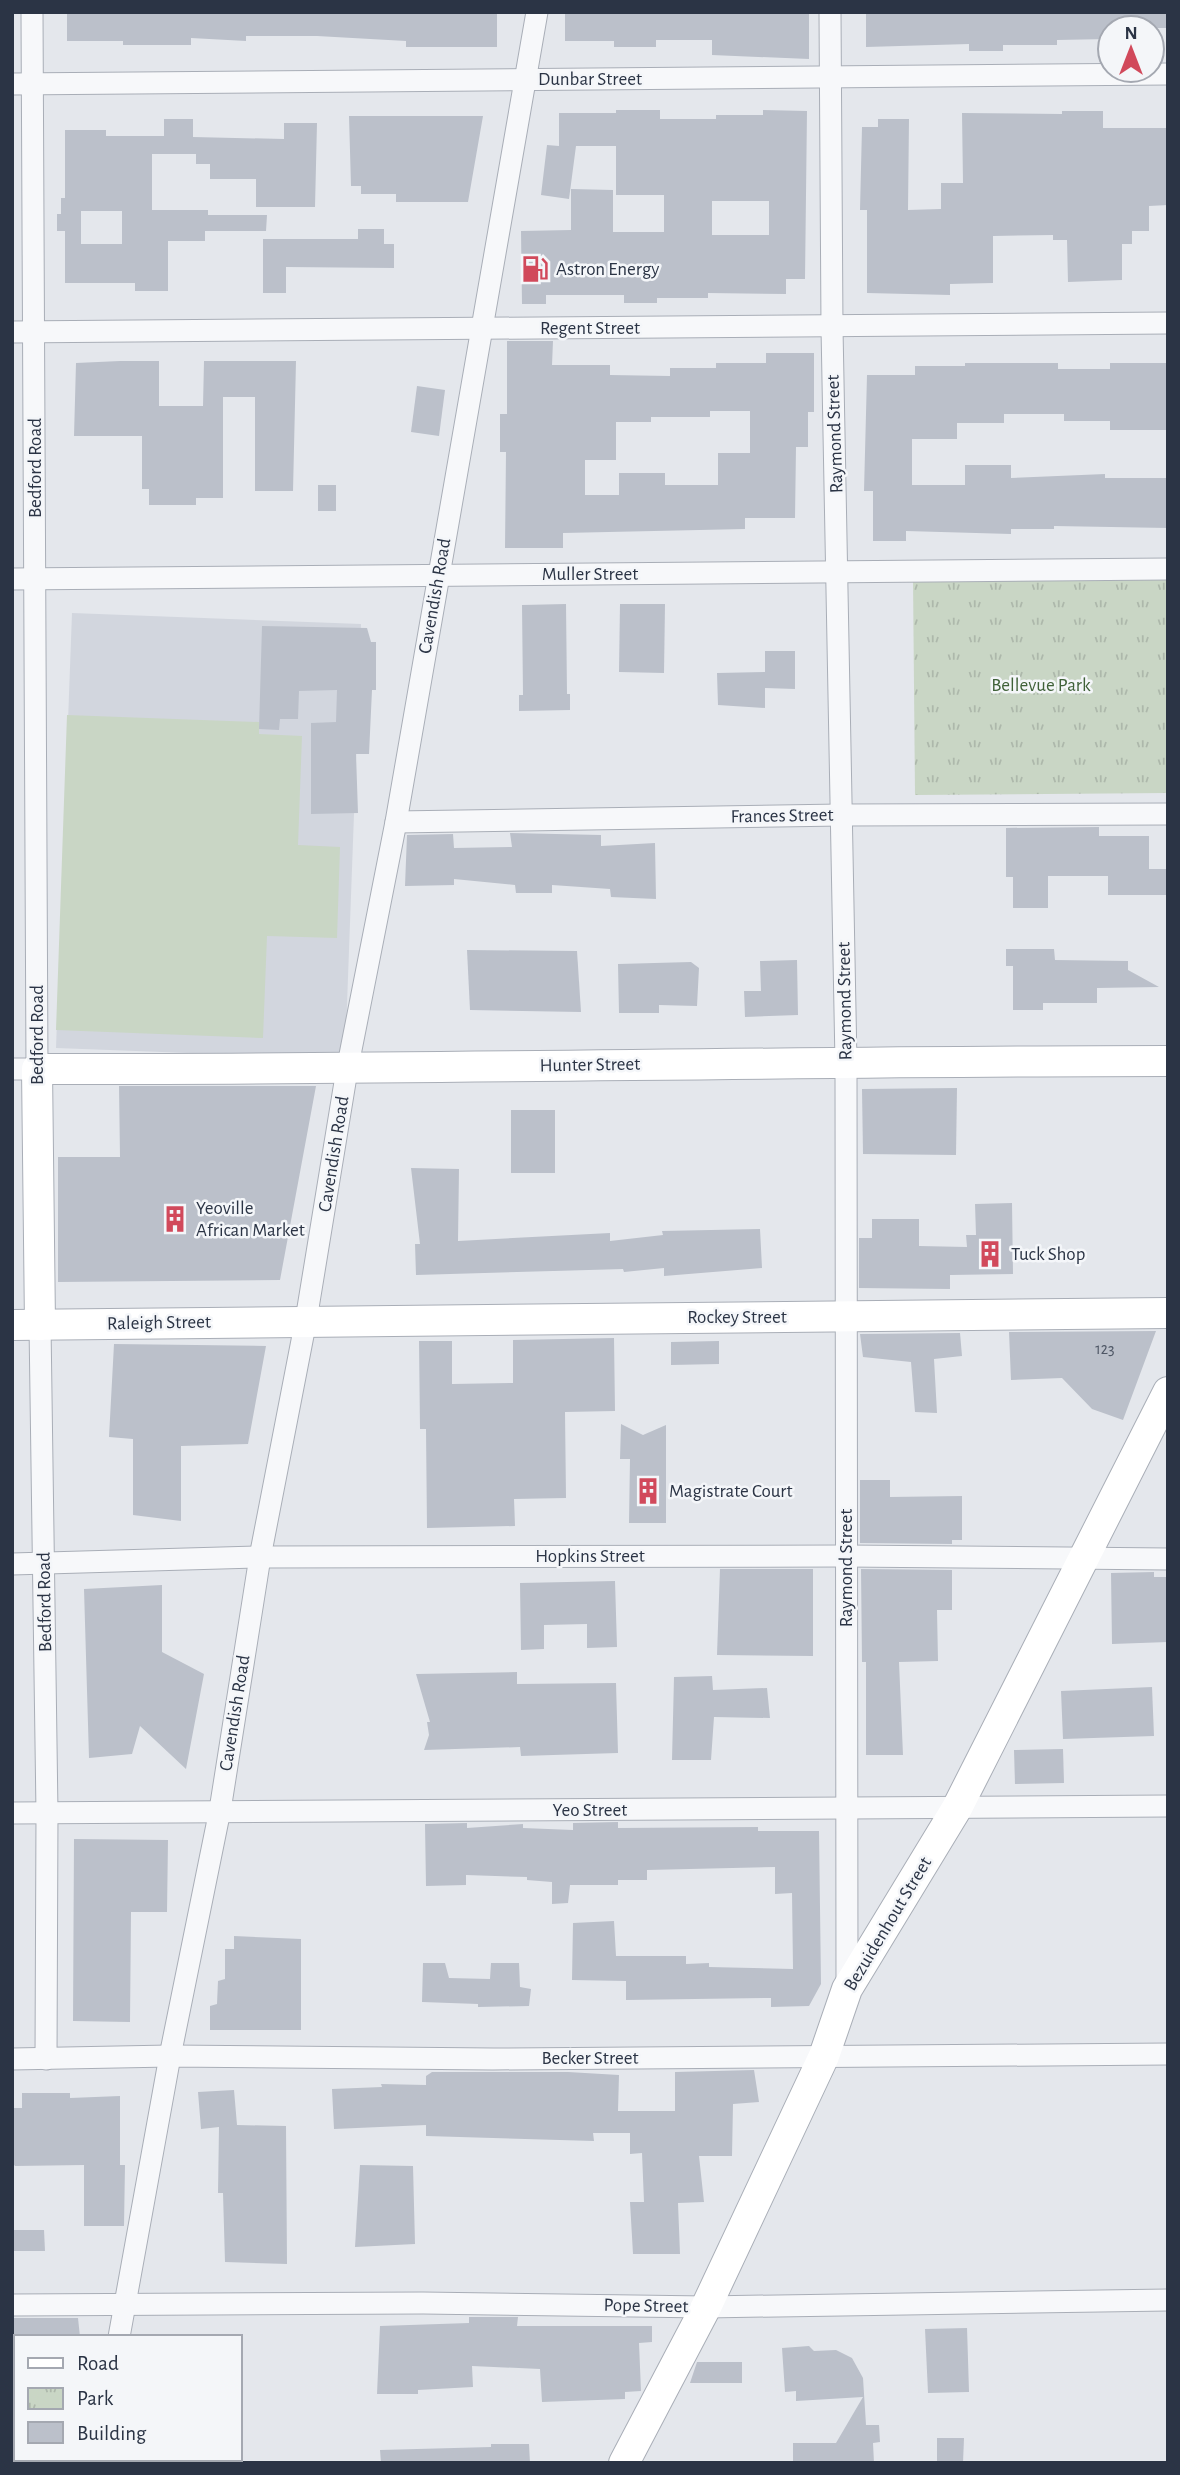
<svg xmlns="http://www.w3.org/2000/svg" width="1180" height="2475" font-family="'Alegreya Sans',sans-serif">
	<defs>
		<pattern id="park-tufts" width="24" height="20" patternUnits="userSpaceOnUse" patternTransform="scale(1.75)"><rect width="24" height="20" fill="#c9d6c5"/><path d="M3 7l-1-3M5 7V3M7 7l1-3M15 17l-1-3M17 17v-4M19 17l1-3" fill="none" stroke="#adb8ab"/></pattern>
	</defs>
	<rect width="100%" height="100%" fill="#e4e7ec"/>
	<path fill="#d2d6de" d="M72 613 361 624 345 1059 56 1048Z"/>
	<path fill="#c9d6c5" d="M67 715 259 722V734L302 736 298 845 340 847 337 938 267 936 263 1038 56 1030Z"/>
	<path fill="url(#park-tufts)" d="M1168 575V793L915 795 913 578Z"/>
	<g fill="#bbc0ca" fill-rule="evenodd">
		<path d="M67 12H497V47H406V41L317 36H246V41L191 38V45H123V41H67Z"/>
		<path d="M565 12H809V59L712 55V40H656V47H614V41H565Z"/>
		<path d="M866 12H1168V28H1108V39L1057 40V45H1003V51H969V44L866 47Z"/>
		<path d="M616 110H660V119H716V115H763V110L807 111 805 279H786V294L708 293V298H657V303H624V295H546V304H522L521 231 571 230V189L613 190V232H664V195H616V146H576L569 199 541 195 547 145 559 146V113H616ZM712 201H769V235H712Z"/>
		<path d="M1062 111H1103V128H1168V205L1149 206V231H1132V244H1122V280L1068 282 1067 240H1053V235L993 236V283L950 284V295L867 293V210H860L862 127H878V119H909L908 210 941 209V183H963L962 113 1062 114Z"/>
		<path d="M349 116H483L468 202H396V194H361V186H351Z"/>
		<path d="M164 119H193V137L284 139V123H317L315 207H256V179H210V164H196V154H152V210H208V215H267L266 231H205V241H168V291H135V283H65V231H57V214H61V198H65V130H106V136H164ZM81 211H122V244H81Z"/>
		<path d="M358 229H384V244H394V268L286 267V293H263V239H358Z"/>
		<path d="M507 341H553L552 365H610V375L670 376V368H716V363H766V353H814V412H808V447H796L795 518H745V529L563 533V548H505L506 452H500V414H507ZM710 411H750V453H718V485H665V473H619V495H585V460H616V422H651V417H710Z"/>
		<path d="M120 361H159V406H203L204 361H296L293 491H255V397H223V498H196V505H149V489H142V436H74L76 363Z"/>
		<path d="M965 363H1058V369H1110V363H1168V430H1110V421H1064V414H1004V423H957V439H912V485H965V465H1011V478L1105 474V478H1168V528L1054 526V529H1011V534L906 531V541H873V491H864L867 375H915V366H965Z"/>
		<path d="M417 386 445 390 439 436 411 432Z"/>
		<rect x="318" y="485" width="18" height="26"/>
		<path d="M566 604 567 694H570V710L519 711V695H523L522 605Z"/>
		<path d="M620 604H665L664 673 619 672Z"/>
		<path d="M262 626 367 628 371 642H376V690H372L369 754H356L358 813 311 814V723L336 722 337 690 299 691 298 719H280L279 730 259 729Z"/>
		<path d="M765 651H795V689L765 688V708L718 705 717 673 765 672Z"/>
		<path d="M1099 827V836H1149V869H1168V895H1108V876H1048V908H1013V877H1006V828Z"/>
		<path d="M510 833 601 835V846L655 843 656 899 611 897 610 889 552 885V893H516L515 885 454 879V885L405 886 407 835 453 834 454 848 512 847Z"/>
		<path d="M1006 949H1054L1055 960 1128 961V970L1159 987 1097 988V1003H1043V1010H1013V966H1006Z"/>
		<path d="M467 950 577 951 581 1012 470 1010Z"/>
		<path d="M797 960 798 1015 745 1017 744 991H761L760 961Z"/>
		<path d="M691 962 699 968 697 1006 659 1005V1013H619L618 964Z"/>
		<path d="M119 1086H316L280 1280 58 1282V1157H120Z"/>
		<path d="M957 1088 956 1155 863 1154 862 1089Z"/>
		<rect x="511" y="1110" width="44" height="63"/>
		<path d="M411 1168 459 1169 458 1241 610 1233V1241L663 1235 662 1231 760 1229 762 1268 664 1276V1268L624 1272 623 1269 416 1275 415 1244H420Z"/>
		<path d="M1012 1203 1013 1274 950 1275V1289L859 1288V1238H872V1219H919V1246L967 1247 966 1235H976L975 1204Z"/>
		<path d="M1156 1331 1123 1420 1092 1409 1062 1378 1011 1380 1009 1332Z"/>
		<path d="M960 1333 962 1356 934 1359 937 1413 915 1412 911 1362 863 1357 860 1334Z"/>
		<path d="M614 1338 615 1411 565 1412 566 1498 514 1499 515 1526 427 1528 426 1429H420L419 1341H452V1384L513 1383V1340Z"/>
		<path d="M719 1341V1364L671 1365V1342Z"/>
		<path d="M114 1344 266 1346 248 1444 181 1446V1521L133 1515V1439L109 1437Z"/>
		<path d="M621 1424 643 1435 666 1425V1523H629L630 1459H620Z"/>
		<path d="M860 1480H890V1497L962 1496V1540H952V1544L860 1543Z"/>
		<path d="M720 1569H813V1656L717 1655Z"/>
		<path d="M861 1569 952 1570V1610H937L938 1661 899 1662 903 1755H866V1662H862Z"/>
		<path d="M1154 1572V1577H1168V1642L1112 1644 1111 1573Z"/>
		<path d="M615 1581 617 1647 587 1648V1624L544 1625V1649L521 1650 520 1583Z"/>
		<path d="M162 1585V1652L204 1674 186 1769 140 1726 132 1754 89 1758 84 1589Z"/>
		<path d="M517 1672V1684L616 1683 618 1753 521 1756 520 1747 424 1750 429 1735 427 1722H430L416 1674Z"/>
		<path d="M712 1676 713 1690 767 1688 770 1718 714 1717 711 1760H672L674 1677Z"/>
		<path d="M1152 1687 1154 1736 1063 1739 1061 1691Z"/>
		<path d="M1063 1749 1064 1783 1015 1784 1014 1750Z"/>
		<path d="M618 1822V1828L758 1827V1831H819L821 1984 809 2006 771 2007V1998L626 2000V1981L572 1980 573 1923 614 1921 616 1956H686V1964L709 1963V1967L793 1969 792 1893 775 1894V1867L647 1870V1880H618V1885H570L568 1903 552 1904V1882L527 1880V1877L466 1875V1885L426 1886 425 1824 467 1823V1828L523 1824V1828L573 1830V1823Z"/>
		<path d="M74 1839 168 1840 167 1912H131L130 2022 73 2021Z"/>
		<path d="M234 1936 301 1939V2030H210V2006L217 2004 218 1981 225 1979V1949H234Z"/>
		<path d="M423 1963H445L449 1978 490 1979 491 1963H519L520 1987 531 1989 529 2006 478 2007V2004L422 2002Z"/>
		<path d="M754 2070 759 2102 733 2104 732 2156H699L704 2202 678 2203 680 2254H633L630 2202H644L642 2153 630 2154V2133H593L594 2141 426 2136V2125L334 2129 332 2089 382 2087 381 2084 426 2085V2076L432 2072H568L619 2075 618 2111H675V2072Z"/>
		<path d="M234 2090 237 2125 286 2126 287 2264 225 2262 223 2193H218L219 2127 201 2129 198 2092Z"/>
		<path d="M22 2093H70V2098L120 2096V2165H125L124 2226H84V2165L15 2166 12 2162V2108H22Z"/>
		<path d="M360 2165 413 2166 415 2244 355 2247Z"/>
		<path d="M12 2230H44L45 2251H12Z"/>
		<path d="M469 2317H518L517 2326H652V2342L639 2343 641 2391 625 2392V2399L542 2402 540 2369 472 2366 473 2387 418 2390V2394H377L380 2326 469 2323Z"/>
		<path d="M12 2318H78L80 2337H12Z"/>
		<path d="M967 2328 969 2392 928 2393 925 2329Z"/>
		<path d="M809 2346 814 2351 836 2350 852 2358 863 2378 866 2425H879L880 2442 873 2443 874 2463H793V2443H836L863 2397 796 2401V2391L785 2392 782 2348Z"/>
		<path d="M697 2362H742V2383H690Z"/>
		<path d="M937 2438H964L963 2463H937Z"/>
		<path d="M491 2444H529L530 2463H381L380 2450 491 2447Z"/>
	</g>
	<g fill="none" stroke-linecap="round" stroke-linejoin="round">
		<defs>
			<g id="street">
				<path d="M830 12 832 328 846 1063 847 1987"/>
				<path d="M12 84 1168 74"/>
				<path d="M12 332 1168 323"/>
				<path d="M12 579 1168 569"/>
				<path d="M396 822 841 815 1168 814"/>
				<path d="M12 1069H37L32 12"/>
				<path d="M40 1325 47 1813 46 2059"/>
				<path d="M12 1564 260 1557 845 1556 1168 1559"/>
				<path d="M12 1813 1168 1806"/>
				<path d="M12 2059 170 2056 493 2059 1168 2054"/>
				<path d="M12 2305 423 2303 706 2307 1168 2300"/>
				<path d="M119 2337 170 2056 220 1810 260 1557 306 1320 347 1070 396 822 537 12"/>
				<path d="M94 2463 95 2459"/>
			</g>
			<g id="secondary">
				<path d="M12 1325 1168 1313"/>
				<path d="M40 1325 37 1069C414 1070 791 1061 1168 1061"/>
				<path d="M624 2463 706 2307 824 2056 847 1989 957 1808 1168 1392"/>
			</g>
		</defs>
		<use href="#street" stroke="#a9aeb7" stroke-width="23"/>
		<use href="#secondary" stroke="#a9aeb7" stroke-width="32"/>
		<use href="#street" stroke="#f7f8fa" stroke-width="21"/>
		<use href="#secondary" stroke="#fff" stroke-width="30"/>
	</g>
	<defs>
		<symbol id="fuel-bare" viewBox="-9 -9 18 18"><path d="M-5.5-6h7V0h2V4h1.3V-2.5L3-4.5l.8-.8L6-3V5H2.5V1h-1V6h-7ZM-4.2-4.7v3.2H.2V-4.7Z" fill="#d1495b" stroke="#f4f6f9" stroke-width="2.5" paint-order="stroke"/></symbol>
		<symbol id="building-bare" viewBox="-9 -9 18 18"><path d="M-4-6H4V6H1V3H-1V6H-4ZM-2.5-4.3h1.7v1.8h-1.7ZM.8-4.3h1.7v1.8H.8ZM-2.5-1h1.7V.8h-1.7ZM.8-1h1.7V.8H.8Z" fill="#d1495b" stroke="#f4f6f9" stroke-width="2.5" paint-order="stroke"/></symbol>
	</defs>
	<g fill-rule="evenodd">
		<use href="#fuel-bare" x="516" y="250" width="38" height="38"/>
		<use href="#building-bare" x="156" y="1200" width="38" height="38"/>
		<use href="#building-bare" x="971" y="1235" width="38" height="38"/>
		<use href="#building-bare" x="629" y="1472" width="38" height="38"/>
	</g>
	<g text-anchor="middle" dominant-baseline="central" stroke-width="5" stroke-linejoin="round" paint-order="stroke">
		<g font-size="16" fill="#4f5766">
			<text x="1105" y="1349">123</text>
		</g>
		<g font-size="19" fill="#2b3445" stroke="#f4f6f9">
			<text x="590" y="79">Dunbar Street</text>
			<text x="590" y="328">Regent Street</text>
			<text transform="translate(835 434) rotate(-92)">Raymond Street</text>
			<text transform="translate(35 468) rotate(-90)">Bedford Road</text>
			<text x="590" y="574">Muller Street</text>
			<text transform="translate(435 596) rotate(-80)">Cavendish Road</text>
			<text transform="translate(782 816) rotate(-1)">Frances Street</text>
			<text transform="translate(845 1001) rotate(-91)">Raymond Street</text>
			<text transform="translate(37 1035) rotate(-90)">Bedford Road</text>
			<text transform="translate(590 1065) rotate(-1)">Hunter Street</text>
			<text transform="translate(334 1154) rotate(-81)">Cavendish Road</text>
			<text x="737" y="1317">Rockey Street</text>
			<text transform="translate(159 1323) rotate(-1)">Raleigh Street</text>
			<text x="590" y="1556">Hopkins Street</text>
			<text transform="translate(846 1568) rotate(-90)">Raymond Street</text>
			<text transform="translate(45 1602) rotate(-91)">Bedford Road</text>
			<text transform="translate(235 1713) rotate(-81)">Cavendish Road</text>
			<text x="590" y="1810">Yeo Street</text>
			<text transform="translate(888 1924) rotate(-59)">Bezuidenhout Street</text>
			<text x="590" y="2058">Becker Street</text>
			<text transform="translate(646 2306) rotate(1)">Pope Street</text>
		</g>
		<g font-size="19" fill="#2b3445" stroke="#f4f6f9" text-anchor="start">
			<text x="556" y="269">Astron Energy</text>
			<text x="196" y="1208">Yeoville<tspan x="196" dy="22">African Market</tspan></text>
			<text x="1011" y="1254">Tuck Shop</text>
			<text x="669" y="1491">Magistrate Court</text>
		</g>
		<g font-size="19" fill="#3f6138" stroke="#f4f6f9">
			<text x="1041" y="685">Bellevue Park</text>
		</g>
	</g>
	<rect width="1180" height="2475" fill="none" stroke="#2b3445" stroke-width="28"/>
	<rect x="14" y="2335" width="228" height="126" fill="#f4f6f9" stroke="#a4a8b1" stroke-width="2"/>
	<rect x="28" y="2358" width="35" height="10" fill="#ffffff" stroke="#a4a8b1" stroke-width="2"/>
	<text x="77" y="2370" font-size="21" fill="#2b3445">Road</text>
	<rect x="28" y="2388" width="35" height="21" fill="url(#park-tufts)" stroke="#a4a8b1" stroke-width="2"/>
	<text x="77" y="2405" font-size="21" fill="#2b3445">Park</text>
	<rect x="28" y="2422" width="35" height="21" fill="#bbc0ca" stroke="#a4a8b1" stroke-width="2"/>
	<text x="77" y="2440" font-size="21" fill="#2b3445">Building</text>
	<g transform="translate(1131 49)"><circle r="33" fill="#f4f6f9" stroke="#a4a8b1" stroke-width="2"/>
	<path d="M0-5L12 26L0 18L-12 26Z" fill="#d1495b"/>
	<text y="-10" font-size="19" font-weight="bold" text-anchor="middle" fill="#2b3445">N</text>
	</g>
</svg>
